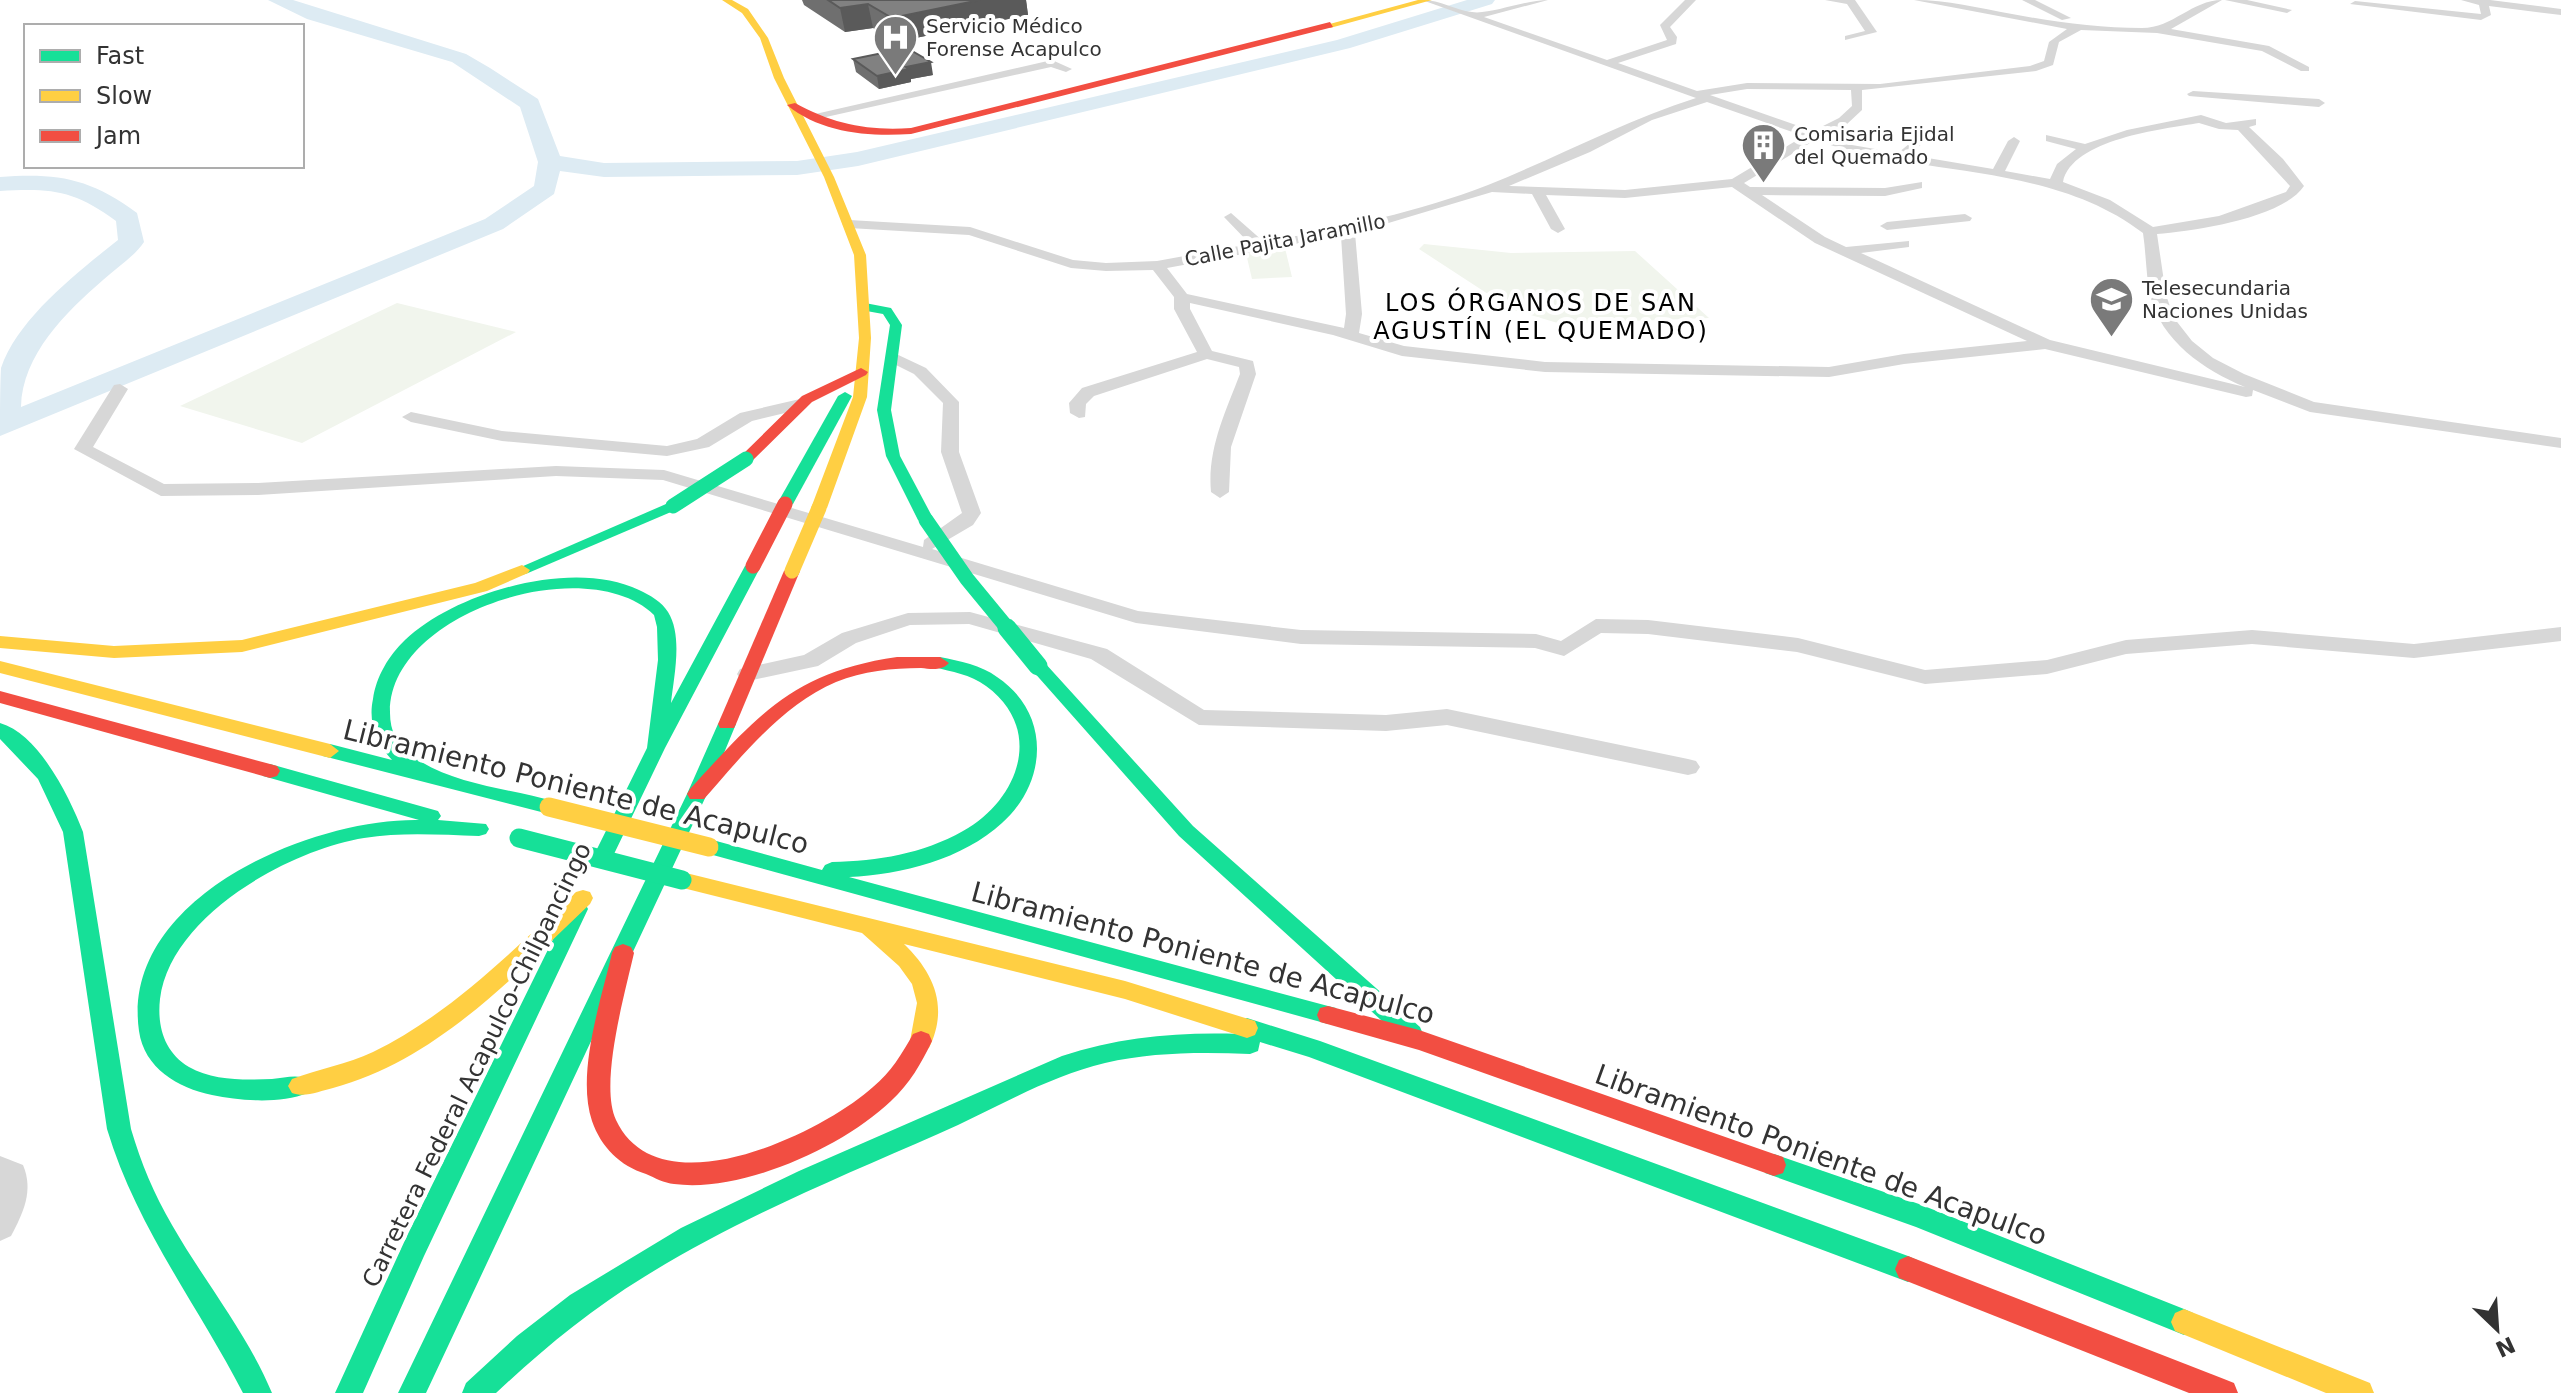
<svg xmlns="http://www.w3.org/2000/svg" width="2561" height="1393" font-family="'DejaVu Sans',sans-serif">
	<rect width="100%" height="100%" fill="#fff"/>
	<g fill="#f1f5ed">
		<path d="M1284 244 1292 277 1252 279 1245 249Z"/>
		<path d="M1424 244 1511 253 1635 251 1709 318 1561 324 1511 309 1419 249Z"/>
		<path d="M397 303 516 332 302 443 180 406Z"/>
	</g>
	<g fill="none" stroke-linecap="round" stroke-linejoin="round">
		<path fill="#ddebf3" fill-rule="evenodd" d="M268 0H293L466 54 490 68 538 99 560 156 604 163 797 161 857 152 1337 40 1467 0H1495L1492 4 1350 48 858 166 797 175 604 177 560 171 554 194 503 229 0 436C0 416 0 387 1 368 18 318 78 272 118 240L116 221C74 190 51 188 0 191V177C58 173 89 178 137 213L144 242C134 257 116 268 103 280 66 312 22 355 21 407L485 219 534 186 538 162 520 107 452 62 307 19Z"/>
		<g fill="#d7d7d7" fill-rule="evenodd">
			<path d="M1422 0C1441 0 1454 10 1472 12 1489 15 1525 0 1548 0L1484 17 1607 60 1667 40 1660 25 1685 0H1696L1670 27 1677 37 1676 44 1618 63 1697 91 1747 83 1880 84 2030 66 2044 61 2049 42 2067 29 1914 0C1947 0 1979 8 2012 14 2055 22 2098 28 2142 28 2173 28 2192 0 2222 0L2171 29 2269 46 2309 67V71H2301L2262 51 2157 33 2081 30 2059 42 2053 65 2036 71 1862 90V110L1847 124 1824 135 1852 145 1898 153 1926 130 1932 134 1910 155 1993 169 2008 141 2014 137 2020 141 2005 171 2050 179 2057 164 2076 149 2046 141V135L2085 144 2127 130 2201 115 2226 123 2256 119V125L2249 127 2283 159 2304 186C2283 218 2195 231 2157 234L2166 295 2174 318 2192 341 2213 358 2244 374 2314 402 2561 438V448L2310 412 2253 390 2252 396 2246 397 2045 349 1904 364 1829 377 1545 372 1402 356 1333 335 1190 303V309L1212 351 1253 361 1256 374 1231 447 1229 492 1220 498 1211 492C1207 450 1225 413 1240 374L1239 367 1207 359 1094 396 1086 404 1085 417 1079 418 1070 413 1069 403 1082 388 1197 352 1174 309V297L1153 270 1106 271 1071 268 969 235 849 228 842 224 849 220 970 227 1073 260 1106 263 1157 261 1250 244 1224 217 1231 213 1264 242C1340 228 1416 213 1488 185 1558 157 1624 121 1696 98ZM1747 89 1851 90 1852 106 1839 118 1813 131 1710 95ZM1707 102 1804 136 1732 179 1625 190 1509 186 1590 152 1652 120ZM2199 123 2219 129 2238 130 2290 186 2286 192 2219 216 2153 227 2110 200 2063 182C2072 139 2163 129 2199 123ZM1815 140C1921 178 2049 161 2143 233 2146 253 2146 275 2150 295 2161 341 2204 370 2245 387L2050 340 1861 253 1909 247V241L1846 247 1825 237 1762 195 1885 196 1922 188V182L1885 188 1750 187 1744 183ZM1732 187 1815 243 2027 341 1904 354 1829 367 1545 362 1404 346 1359 333 1362 314 1355 233 1492 192 1532 194 1551 229 1558 233 1565 229 1546 195 1625 198ZM1341 236 1346 314 1344 328 1187 294 1167 268Z"/>
			<path d="M1825 0H1855L1877 32 1845 40V36L1865 31 1847 4Z"/>
			<path d="M2022 0H2035L2071 18 2062 20Z"/>
			<path d="M2225 0H2247L2292 10 2287 13Z"/>
			<path d="M2461 0H2490L2561 9V15L2489 6 2491 15 2481 20 2350 4 2355 1 2481 14 2479 5Z"/>
			<path d="M1052 60 1072 69 1066 72 1051 67 817 119 811 115Z"/>
			<path d="M2193 91 2319 99 2325 103 2319 107 2189 96 2187 94Z"/>
			<path d="M1965 214 1972 218 1970 221 1887 230 1880 226 1887 222Z"/>
			<path d="M892 352 926 368 959 402V452L981 513 973 525 932 549 1138 611 1301 630 1536 634 1561 641 1596 619 1648 620 1798 638 1925 670 2047 660 2126 640 2252 630 2414 644 2561 627V641L2414 658 2252 644 2126 654 2047 674 1925 684 1797 652 1648 634 1601 633 1564 656 1535 648 1301 644 1136 623 663 480 556 476 258 495 161 496 74 449 114 385 120 384 128 389 93 447 164 484 258 483 556 466 664 470 923 547 924 540 962 513 941 452 943 403 914 374 886 360V354Z"/>
			<path d="M800 399 808 404 806 408 752 421 709 447 667 456 502 441 411 422 402 417 411 412 502 431 667 446 697 439 740 413Z"/>
			<path d="M970 612 1107 649 1204 710 1386 715 1447 709 1688 759 1696 761 1700 767 1696 773 1688 775 1447 725 1386 731 1199 725 1091 659 969 624 910 625 856 643 818 666 748 681 740 679 737 674 740 669 804 655 842 633 908 613Z"/>
			<path d="M0 1156 23 1165C34 1191 23 1213 11 1236L0 1241Z"/>
		</g>
		<g fill="#16e098" fill-rule="evenodd">
			<path d="M865 303 891 308 902 325 891 410 900 456 934 520 931 523 926 525 918 520 886 456 877 410 890 325 883 314 861 310V304Z"/>
			<path d="M845 392 852 396 793 504 785 509 780 507 777 504 838 396Z"/>
			<path d="M673 501 678 503V509L528 573 522 575 514 570Z"/>
			<path d="M753 561 761 566 665 748 614 854H600L597 849 647 748 658 660 657 627 654 615C587 550 388 612 390 713 390 731 397 745 411 755 451 785 509 788 556 802L559 807 556 812 549 814 323 756 321 751 330 744 392 760C376 743 368 722 373 699 376 677 389 655 405 640 456 592 573 558 639 590 650 595 662 602 668 612 683 636 674 676 671 703L745 566Z"/>
			<path d="M940 657C960 661 981 665 997 677 1051 713 1048 782 1002 823 963 859 901 875 849 877L1328 1006 1336 1008 1339 1015 1336 1022 1328 1024 702 852 699 847 702 842 709 839 822 870 825 865 832 862C878 861 922 854 963 831 1019 800 1045 729 986 686 970 674 952 672 934 667L931 663 934 659Z"/>
			<path d="M1038 660 1044 662 1193 826 1420 1027 1423 1034 1420 1041 1412 1044 1404 1041 1179 836 1032 670 1029 666Z"/>
			<path d="M727 718 736 724 707 794 426 1393H398L687 794 718 724Z"/>
			<path d="M0 723C39 734 70 798 83 832L131 1129C141 1163 154 1194 172 1225 204 1281 247 1333 272 1393H243C197 1304 136 1226 107 1129L63 832 38 779 0 739Z"/>
			<path d="M270 764 438 811 441 816 438 820 486 824 489 829 486 834 479 836C441 835 402 832 364 838 289 850 170 916 160 999 157 1026 164 1052 189 1067 213 1081 246 1080 272 1079 285 1078 296 1074 308 1079L312 1086 308 1093C279 1104 242 1101 212 1095 178 1088 144 1068 139 1031 120 898 311 818 419 820L263 776 260 771 263 766Z"/>
			<path d="M578 901 585 903 588 909 424 1256 363 1393H335L406 1238 568 909 571 903Z"/>
			<path d="M1247 1018 1320 1041 1908 1256 1917 1260 1921 1269 1917 1278 1908 1282 1309 1057 1260 1042 1258 1051 1250 1054C1202 1052 1152 1052 1105 1063 1046 1077 993 1110 938 1134 838 1178 737 1219 644 1277 590 1310 542 1350 496 1393H462L466 1383 517 1336 570 1295 681 1228 799 1171 1062 1056C1120 1037 1178 1032 1239 1034L1236 1028 1239 1021Z"/>
			<path d="M1774 1154 1919 1204 2184 1309 2193 1313 2197 1322 2193 1331 2184 1335 1916 1227 1765 1173 1762 1165 1765 1157Z"/>
		</g>
		<g fill="#ffcf43" fill-rule="evenodd">
			<path d="M722 0H732L748 9 768 38 784 78 834 177 866 255 871 338 867 397 827 508 819 513 811 508 853 397 859 338 854 255 824 177 774 78 760 38 742 13Z"/>
			<path d="M1418 0H1432L1330 28 1326 25Z"/>
			<path d="M522 565 530 570 528 573 487 591 242 652 114 658 0 648V636L114 646 242 640 475 583Z"/>
			<path d="M0 661 330 744 339 751 330 758 0 673Z"/>
			<path d="M682 872 1125 981 1255 1021 1258 1028 1255 1035 1247 1038 1125 999 904 944C934 973 949 1007 929 1048L921 1051 913 1048 910 1041 917 1003 912 984 899 966 862 933 675 886 672 880 675 874Z"/>
			<path d="M583 890 590 892 593 898 590 904C515 975 437 1060 333 1088 320 1091 305 1098 292 1093L288 1086 292 1079C319 1069 347 1064 373 1052 451 1014 513 950 576 892Z"/>
			<path d="M2184 1309 2370 1383 2374 1393H2326L2175 1331 2171 1322 2175 1313Z"/>
		</g>
		<g fill="#f24e42" fill-rule="evenodd">
			<path d="M1330 22 1333 27 911 134C869 137 821 133 787 105L795 103C833 124 868 131 911 128Z"/>
			<path d="M861 368 868 372 866 375 812 402 751 462H741V456L802 396Z"/>
			<path d="M792 566 800 571 736 724 734 728H720L718 724 784 571Z"/>
			<path d="M897 657H940L949 663C942 671 931 669 921 668 892 668 863 671 836 682 782 705 742 756 704 799H690L687 794 690 789C758 715 793 672 897 657Z"/>
			<path d="M0 691 270 764 277 766 280 771 277 776 270 778 0 703Z"/>
			<path d="M623 944 631 947 634 953C625 993 599 1084 616 1120 659 1212 822 1133 873 1087 891 1072 902 1054 913 1034L921 1031 929 1034 932 1041C921 1064 910 1083 891 1101 843 1147 742 1193 674 1184 664 1183 655 1178 646 1174 620 1166 601 1147 592 1121 576 1073 601 1001 612 953L615 947Z"/>
			<path d="M1328 1006 1419 1030 1774 1154 1783 1157 1786 1165 1783 1173 1774 1176 1419 1050 1320 1022 1317 1015 1320 1008Z"/>
			<path d="M1908 1256 2224 1379 2234 1383 2238 1393H2189L1899 1278 1895 1269 1899 1260Z"/>
		</g>
		<g stroke="#16e098" stroke-width="15">
			<path d="M673 506 746 459"/>
			<path d="M926 520 967 579 1009 630"/>
		</g>
		<g stroke="#16e098" stroke-width="19">
			<path d="M1007 628 1038 666"/>
			<path d="M519 838 682 880"/>
		</g>
		<path stroke="#ffcf43" stroke-width="15" d="M792 571 819 508"/>
		<path stroke="#ffcf43" stroke-width="19" d="M549 807 709 847"/>
		<path stroke="#f24e42" stroke-width="15" d="M753 566 785 504"/>
	</g>
	<g fill="#6f6f6f">
		<path d="M802 0H1026L1028 15 896 42 873 28 845 32 804 5Z"/>
		<path d="M853 59 933 75 911 79V82L879 89 856 72Z"/>
	</g>
	<g fill="#5a5a5a">
		<path d="M980 0H1026L1028 15 896 42 892 18Z"/>
		<path d="M868 4 873 28 845 32 840 8Z"/>
		<path d="M931 62 933 75 911 79V82L879 89 877 76 906 67Z"/>
	</g>
	<g fill="#818181" stroke="#5a5a5a" stroke-width="2">
		<path d="M828 0H980L892 18 868 4 840 8Z"/>
		<path d="M907 48 931 62 906 67 909 69 877 76 853 59Z"/>
	</g>
	<defs>
		<symbol id="hospital-pin" viewBox="-11 -11 22 30"><path d="M0 17L-7.5 6A9.5 9.5 0 1 1 7.5 6Z" fill="#7a7a7a" stroke="#fff"/><path d="M-5-5h3v3.5h4V-5h3V5h-3V1.5h-4V5h-3Z" fill="#fff"/></symbol>
		<symbol id="building-pin" viewBox="-11 -11 22 30"><path d="M0 17L-7.5 6A9.5 9.5 0 1 1 7.5 6Z" fill="#7a7a7a" stroke="#fff"/><path d="M-4-6H4V6H1V3H-1V6H-4ZM-2.5-4.3h1.7v1.8h-1.7ZM.8-4.3h1.7v1.8H.8ZM-2.5-1h1.7V.8h-1.7ZM.8-1h1.7V.8H.8Z" fill="#fff"/></symbol>
		<symbol id="school-pin" viewBox="-11 -11 22 30"><path d="M0 17L-7.5 6A9.5 9.5 0 1 1 7.5 6Z" fill="#7a7a7a" stroke="#fff"/><path d="M0-5L7-2L0 1L-7-2ZM-4 1L0 2.5L4 1V4Q0 6-4 4Z" fill="#fff"/></symbol>
	</defs>
	<g fill-rule="evenodd">
		<use href="#hospital-pin" x="870" y="12" width="51" height="69"/>
		<use href="#building-pin" x="1738" y="120" width="51" height="69"/>
		<use href="#school-pin" x="2086" y="274" width="51" height="69"/>
	</g>
	<g text-anchor="middle" dominant-baseline="central" stroke-width="8" stroke-linejoin="round" paint-order="stroke">
		<g font-size="20" fill="#333" stroke="#fff" text-anchor="start">
			<text x="926" y="26">Servicio Médico<tspan x="926" dy="23">Forense Acapulco</tspan></text>
			<text x="1794" y="134">Comisaria Ejidal<tspan x="1794" dy="23">del Quemado</tspan></text>
			<text x="2142" y="288">Telesecundaria<tspan x="2142" dy="23">Naciones Unidas</tspan></text>
		</g>
		<g font-size="20" fill="#333" stroke="#fff">
			<text transform="translate(1285 240) rotate(-11)">Calle Pajita Jaramillo</text>
		</g>
		<g font-size="24" letter-spacing="2" fill="#000" stroke="#fff">
			<text x="1541" y="303">LOS ÓRGANOS DE SAN<tspan x="1541" dy="28">AGUSTÍN (EL QUEMADO)</tspan></text>
		</g>
		<g font-size="24" fill="#333" stroke="#fff">
			<text transform="translate(477 1065) rotate(-64)">Carretera Federal Acapulco-Chilpancingo</text>
		</g>
		<g font-size="28" fill="#333" stroke="#fff">
			<text transform="translate(576 787) rotate(14)">Libramiento Poniente de Acapulco</text>
			<text transform="translate(1203 953) rotate(15)">Libramiento Poniente de Acapulco</text>
			<text transform="translate(1821 1155) rotate(20)">Libramiento Poniente de Acapulco</text>
		</g>
	</g>
	<rect x="24" y="24" width="280" height="144" fill="#ffffff" stroke="#adadad" stroke-width="2"/>
	<rect x="40" y="50" width="40" height="12" fill="#16e098" stroke="#adadad" stroke-width="2"/>
	<text x="96" y="64" font-size="24" fill="#333333">Fast</text>
	<rect x="40" y="90" width="40" height="12" fill="#ffcf43" stroke="#adadad" stroke-width="2"/>
	<text x="96" y="104" font-size="24" fill="#333333">Slow</text>
	<rect x="40" y="130" width="40" height="12" fill="#f24e42" stroke="#adadad" stroke-width="2"/>
	<text x="96" y="144" font-size="24" fill="#333333">Jam</text>
	<g transform="translate(2497 1329) rotate(155)" stroke="#ffffff" stroke-width="6" paint-order="stroke">
	<path d="M0-6L14 30L0 20L-14 30Z" fill="#333333"/>
	<text y="-12" font-size="22" font-weight="bold" text-anchor="middle" fill="#333333">N</text>
	</g>
</svg>
